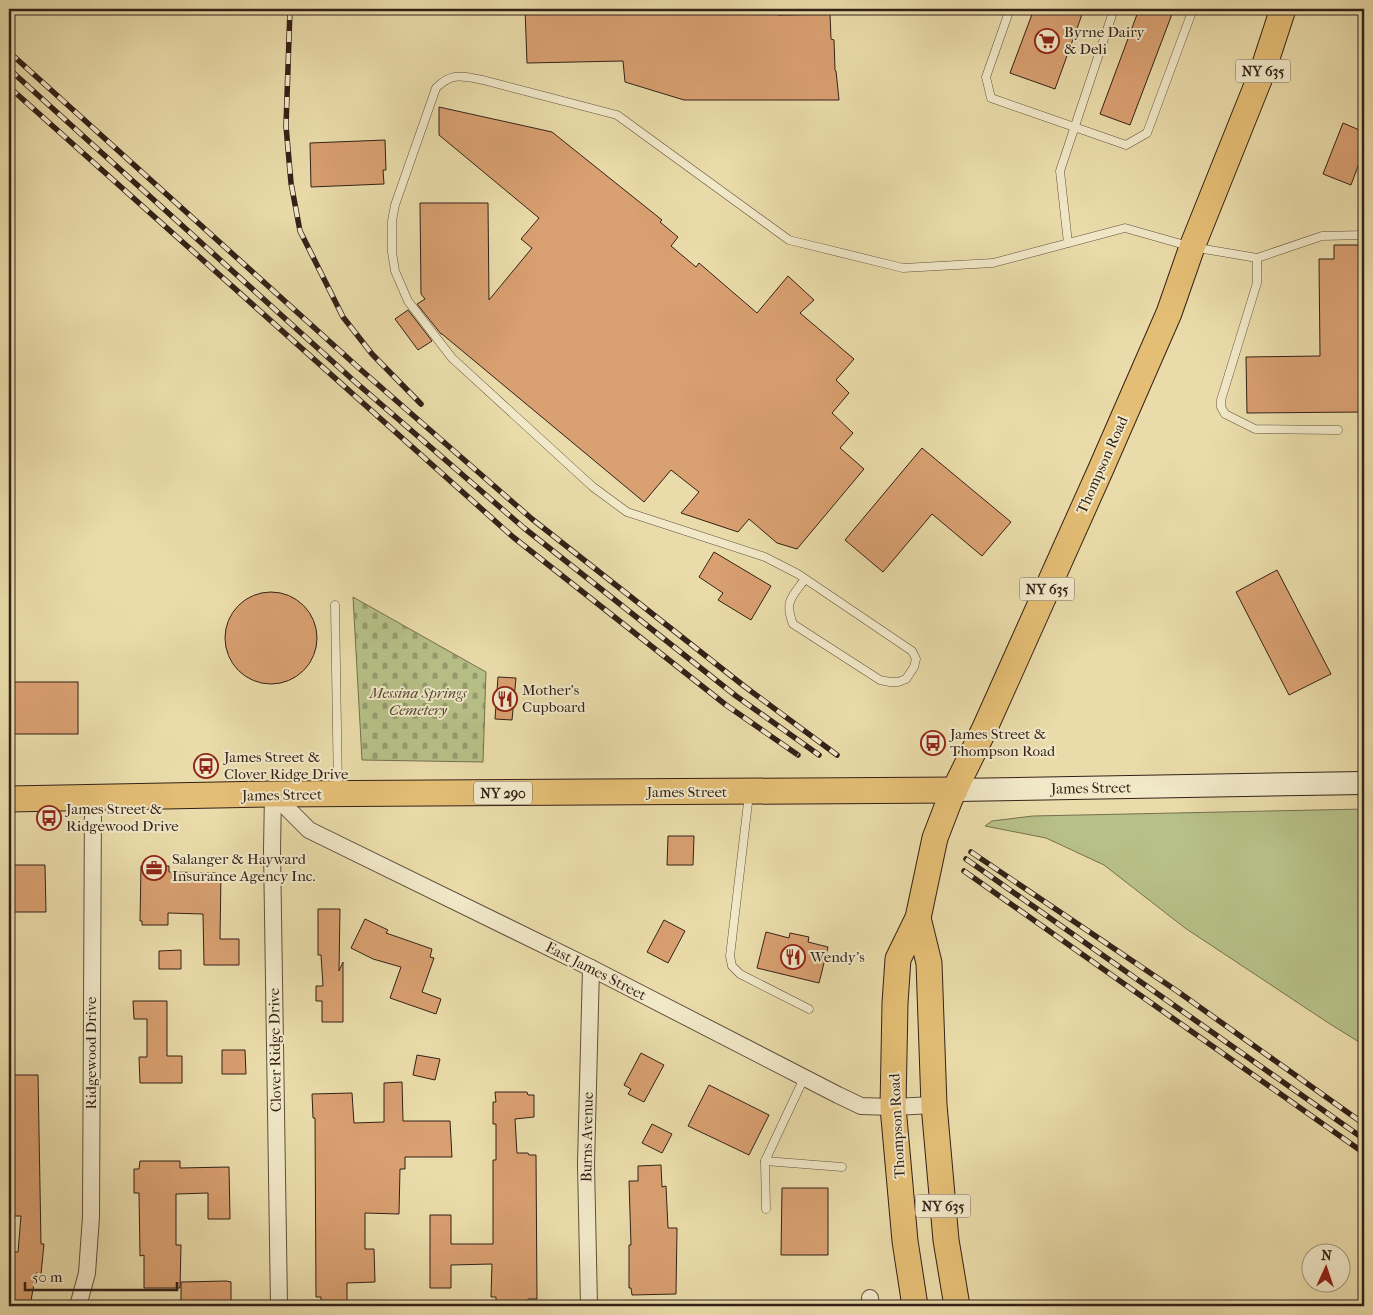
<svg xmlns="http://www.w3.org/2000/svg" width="1373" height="1315" font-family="'IM FELL French Canon',serif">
	<defs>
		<pattern id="cemetery-stones" width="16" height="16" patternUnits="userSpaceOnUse" patternTransform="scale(1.25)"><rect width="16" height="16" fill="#b7c088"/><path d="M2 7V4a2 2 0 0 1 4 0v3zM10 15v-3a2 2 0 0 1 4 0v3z" fill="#959c6e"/></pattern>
	</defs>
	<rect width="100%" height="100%" fill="#eadcaa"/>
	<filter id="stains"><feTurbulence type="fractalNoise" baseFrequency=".004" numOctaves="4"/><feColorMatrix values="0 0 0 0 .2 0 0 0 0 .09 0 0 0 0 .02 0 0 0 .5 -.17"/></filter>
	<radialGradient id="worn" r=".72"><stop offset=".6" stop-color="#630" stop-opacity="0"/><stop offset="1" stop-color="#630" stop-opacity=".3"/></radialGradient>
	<path fill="#b7c088" stroke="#757050" d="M1364 809V1045L1330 1024 1185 928 1104 865 1046 838 985 826 992 821 1033 816Z"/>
	<path fill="url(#cemetery-stones)" stroke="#757050" d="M353 597 486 672 483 762 362 760Z"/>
	<g fill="#d9a071" stroke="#332118">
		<path d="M525 9H778V15L830 14 831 39 834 40 835 70 836 71 839 100H684L625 82 623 61 527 63Z"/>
		<path d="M1034 9H1084L1055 89 1010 73Z"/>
		<path d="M1139 9H1157L1172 14 1130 125 1100 114Z"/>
		<path d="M439 107 552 132 662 220 660 222 678 237 671 246 696 267 699 263 757 313 788 276 814 300 800 313 854 359 836 380 849 393 832 413 853 433 840 448 864 469 797 549 777 543 749 519 738 532 681 513 699 492 671 470 644 502 442 334H441L417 304 425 299 421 294 420 203H488L489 300 532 248 521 239 539 218 439 135Z"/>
		<path d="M1343 123 1364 132V150L1351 185 1323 174Z"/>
		<path d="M385 140 386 170H383L384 184 311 187 310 143Z"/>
		<path d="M1334 245H1364V412L1247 413 1246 357 1320 356 1319 259H1334Z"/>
		<path d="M408 310 432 341 418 350 395 319Z"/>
		<path d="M922 448 1011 522 982 556 932 514 883 572 845 540Z"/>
		<path d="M714 552 771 586 751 620 718 600 723 593 699 577Z"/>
		<path d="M1277 570 1331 674 1289 695 1236 592Z"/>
		<circle cx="271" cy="638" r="46"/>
		<path d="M498 677 516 678 512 720 495 719Z"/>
		<rect x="10" y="682" width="68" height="52"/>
		<path d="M668 836H694L693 865H667Z"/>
		<path d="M9 865H45L46 912H9Z"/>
		<path d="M141 866H169V872L221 873 220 939H239V965H204L203 914 168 913V925H142V921H140Z"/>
		<path d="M318 909H340L339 971 343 962V1022H322V1001H316V986H323L321 955H318Z"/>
		<path d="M365 919 388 930 386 933 432 949 430 957 434 958 422 992 441 999 436 1014 390 998 401 967 373 959 351 948Z"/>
		<path d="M664 920 685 931 668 963 647 952Z"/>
		<path d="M766 932 789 938 790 933 809 937 808 942 828 947 819 983 757 968Z"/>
		<path d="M181 950V969H159V951Z"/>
		<path d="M133 1001H167V1056H182V1083H140L139 1057H147V1019H134Z"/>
		<path d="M222 1050H245L246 1074H222Z"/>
		<path d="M641 1053 664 1065 644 1102 628 1094 631 1089 624 1085Z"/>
		<path d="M417 1055 440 1059 435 1080 413 1075Z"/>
		<path d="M9 1075H38L41 1244H44L41 1274 36 1273 30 1306H9V1252H18L21 1216H9Z"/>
		<path d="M402 1082 403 1121H450L452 1157H405V1169H400L399 1214 365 1213V1249H374L375 1282 347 1283V1303H321V1297H316L315 1118H313L312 1094 352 1093 354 1123 384 1122V1083Z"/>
		<path d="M709 1085 769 1115 749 1155 688 1126Z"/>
		<path d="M495 1092H527L528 1095H534V1117L515 1119 517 1153H528L529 1155H536L537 1299H528V1301H496V1297H491L492 1264 451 1265V1288H430V1215H451V1244H493V1160H496V1124H493V1102H496Z"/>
		<path d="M652 1124 672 1134 662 1153 642 1143Z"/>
		<path d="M140 1161H180V1168L229 1167 230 1219H208V1193L176 1194V1245H181L180 1288H144V1255L140 1256 139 1193H134V1169H139Z"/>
		<path d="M661 1165 662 1187 666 1186 668 1228H677L676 1294 632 1295 631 1288H629V1245H631L629 1181H638V1166Z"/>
		<path d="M782 1188H828V1255H781Z"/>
		<path d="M226 1281 231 1282V1305L181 1306V1282Z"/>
	</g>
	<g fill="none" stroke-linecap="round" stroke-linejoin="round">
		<defs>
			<g id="service">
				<path d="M1010 9 986 77 991 98 1126 145 1147 133 1193 9"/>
				<path d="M1068 243 1060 171 1114 9"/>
				<path d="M1257 258 1322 236 1364 235"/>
				<path d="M805 579C792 597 784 601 793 624L880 680 890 682H898L906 679 914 667 916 659 912 651 798 574 765 557 627 512 593 487 452 358 408 301 395 271 392 252V221L395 205 436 88C452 72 462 76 483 80L617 115 789 240 903 268 993 263 1125 228 1192 247 1257 258V283L1221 400V407L1225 414 1255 429 1338 430"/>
				<path d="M335 605 338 790"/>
				<path d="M749 794 730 956 732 966 740 974 809 1009"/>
				<path d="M765 1161 842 1167"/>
				<path d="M766 1209 765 1161 804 1078"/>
			</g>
			<g id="minor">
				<path d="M273 794 309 830 591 968 838 1095 861 1106 893 1107 934 1105"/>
				<path d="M273 794 272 850 279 1306"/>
				<path d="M870 1298 871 1306"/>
				<path d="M78 1306 87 1273 91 1217 93 798"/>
				<path d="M589 1306 586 1164 591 968"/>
			</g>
			<path id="secondary" d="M955 790 1364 783"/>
			<g id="primary">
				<path d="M9 799 273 794 955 790"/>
				<path d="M918 918 929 963 934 1105 946 1240 957 1306"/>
				<path d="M915 1306 905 1241 893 1107 895 1003 898 959 918 918 935 838 950 799 984 730 1100 471 1169 313 1192 247 1263 70 1283 9"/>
			</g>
		</defs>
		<use href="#service" stroke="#61503c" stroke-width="9"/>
		<use href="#minor" stroke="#61503c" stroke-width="18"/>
		<use href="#secondary" stroke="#332118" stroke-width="24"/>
		<use href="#primary" stroke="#332118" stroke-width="27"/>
		<path stroke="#332118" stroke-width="3" stroke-dasharray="4 2.5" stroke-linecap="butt" d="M208 760V769"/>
		<use href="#service" stroke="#f1e8c8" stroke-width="8"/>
		<use href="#minor" stroke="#f1e8c8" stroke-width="16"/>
		<use href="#secondary" stroke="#f1e8c8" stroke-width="22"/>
		<use href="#primary" stroke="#e5be75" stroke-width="25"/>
		<defs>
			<g id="rail">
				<path d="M290 9 286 126 291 183 300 231 343 317 372 354 421 404"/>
				<path d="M9 52 360 369 532 519 744 686 837 755"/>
				<path d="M9 69 353 380 524 528 736 696 819 755"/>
				<path d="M9 87 513 537 726 705 798 755"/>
				<path d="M971 852 1177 991 1364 1124"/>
				<path d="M966 859 1364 1139"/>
				<path d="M964 871 1364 1153"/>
			</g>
		</defs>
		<use href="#rail" stroke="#332118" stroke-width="5.5"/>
		<use href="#rail" stroke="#f1e8c8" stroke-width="4" stroke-dasharray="11" stroke-linecap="butt"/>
	</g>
	<defs>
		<symbol id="supermarket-ring" viewBox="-11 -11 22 22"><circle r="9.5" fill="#f1e8c8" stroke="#8f2418" stroke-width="1.5"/><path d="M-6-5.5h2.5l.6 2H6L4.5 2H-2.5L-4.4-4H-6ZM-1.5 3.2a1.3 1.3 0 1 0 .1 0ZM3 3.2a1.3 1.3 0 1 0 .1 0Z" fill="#8f2418"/></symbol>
		<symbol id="restaurant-ring" viewBox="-11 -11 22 22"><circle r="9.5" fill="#f1e8c8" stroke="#8f2418" stroke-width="1.5"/><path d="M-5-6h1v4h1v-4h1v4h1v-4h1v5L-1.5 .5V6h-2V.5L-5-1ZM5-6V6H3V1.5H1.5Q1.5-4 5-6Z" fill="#8f2418"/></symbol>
		<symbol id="bus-ring" viewBox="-11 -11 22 22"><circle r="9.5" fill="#f1e8c8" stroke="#8f2418" stroke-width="1.5"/><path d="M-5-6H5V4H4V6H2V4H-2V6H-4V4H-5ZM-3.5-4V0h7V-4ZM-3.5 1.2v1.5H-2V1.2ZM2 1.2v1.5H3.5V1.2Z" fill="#8f2418"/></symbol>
		<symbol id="office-ring" viewBox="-11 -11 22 22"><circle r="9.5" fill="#f1e8c8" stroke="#8f2418" stroke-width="1.5"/><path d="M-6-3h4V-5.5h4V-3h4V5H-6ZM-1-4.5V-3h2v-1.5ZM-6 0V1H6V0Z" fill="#8f2418"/></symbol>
	</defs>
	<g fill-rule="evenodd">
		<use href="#supermarket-ring" x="1033" y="27" width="28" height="28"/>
		<use href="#restaurant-ring" x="491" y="685" width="28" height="28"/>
		<use href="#bus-ring" x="919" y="729" width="28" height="28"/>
		<use href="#bus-ring" x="192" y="752" width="28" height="28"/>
		<use href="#bus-ring" x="35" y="804" width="28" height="28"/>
		<use href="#office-ring" x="140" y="854" width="28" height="28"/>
		<use href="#restaurant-ring" x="779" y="943" width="28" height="28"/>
	</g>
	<g text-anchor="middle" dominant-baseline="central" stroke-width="4" stroke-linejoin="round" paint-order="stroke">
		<g fill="#f1e8c8" stroke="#6c5d4d" stroke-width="1">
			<rect x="1235.5" y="59.5" width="55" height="23" rx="4"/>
			<rect x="1019.5" y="577.5" width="55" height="23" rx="4"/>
			<rect x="474" y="781.5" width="58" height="23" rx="4"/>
			<rect x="915.5" y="1194.5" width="55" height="23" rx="4"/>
		</g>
		<g font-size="14" font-weight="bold" fill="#332118">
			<text x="1263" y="71">NY 635</text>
			<text x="1047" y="589">NY 635</text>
			<text x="503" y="793">NY 290</text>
			<text x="943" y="1206">NY 635</text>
		</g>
		<g font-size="15" fill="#332118" stroke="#f1e8c8" text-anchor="start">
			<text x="1064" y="32">Byrne Dairy<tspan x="1064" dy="17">&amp; Deli</tspan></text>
			<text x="522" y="690">Mother's<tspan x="522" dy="17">Cupboard</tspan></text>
			<text x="950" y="734">James Street &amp;<tspan x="950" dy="17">Thompson Road</tspan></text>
			<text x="224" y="757">James Street &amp;<tspan x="224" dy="17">Clover Ridge Drive</tspan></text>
			<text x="66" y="809">James Street &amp;<tspan x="66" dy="17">Ridgewood Drive</tspan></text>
			<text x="172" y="859">Salanger &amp; Hayward<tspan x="172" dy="17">Insurance Agency Inc.</tspan></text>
			<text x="810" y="957">Wendy's</text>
		</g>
		<g font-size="15" fill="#332118" stroke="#f1e8c8">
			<text transform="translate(1102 465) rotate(-66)">Thompson Road</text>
			<text transform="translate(1091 788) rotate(-1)">James Street</text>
			<text x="687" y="792">James Street</text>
			<text transform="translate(282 795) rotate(-1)">James Street</text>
			<text transform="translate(596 971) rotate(27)">East James Street</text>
			<text transform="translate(275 1050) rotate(-91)">Clover Ridge Drive</text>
			<text transform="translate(91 1053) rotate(-90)">Ridgewood Drive</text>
			<text transform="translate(897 1126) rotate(-93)">Thompson Road</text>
			<text transform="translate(587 1137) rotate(-89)">Burns Avenue</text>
		</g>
		<g font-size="15" font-style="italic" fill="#544934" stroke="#f1e8c8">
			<text x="418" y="693">Messina Springs<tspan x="418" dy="17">Cemetery</tspan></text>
		</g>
	</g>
	<rect width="1373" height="1315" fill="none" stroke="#eadcaa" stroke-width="30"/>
	<rect x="10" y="10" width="1353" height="1295" fill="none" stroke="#332118" stroke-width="2.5"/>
	<rect x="15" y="15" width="1343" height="1285" fill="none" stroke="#332118"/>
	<g transform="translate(1326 1268) rotate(3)"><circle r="24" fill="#f1e8c8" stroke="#a59882"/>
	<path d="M0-4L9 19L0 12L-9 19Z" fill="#8f2418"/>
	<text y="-8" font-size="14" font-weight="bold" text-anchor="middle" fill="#332118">N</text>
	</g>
	<path d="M25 1282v8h152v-8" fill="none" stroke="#332118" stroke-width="2.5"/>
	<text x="32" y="1282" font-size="15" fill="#332118" stroke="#f1e8c8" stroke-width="4" paint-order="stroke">50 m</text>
	<rect width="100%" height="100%" filter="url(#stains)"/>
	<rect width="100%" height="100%" fill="url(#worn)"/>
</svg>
